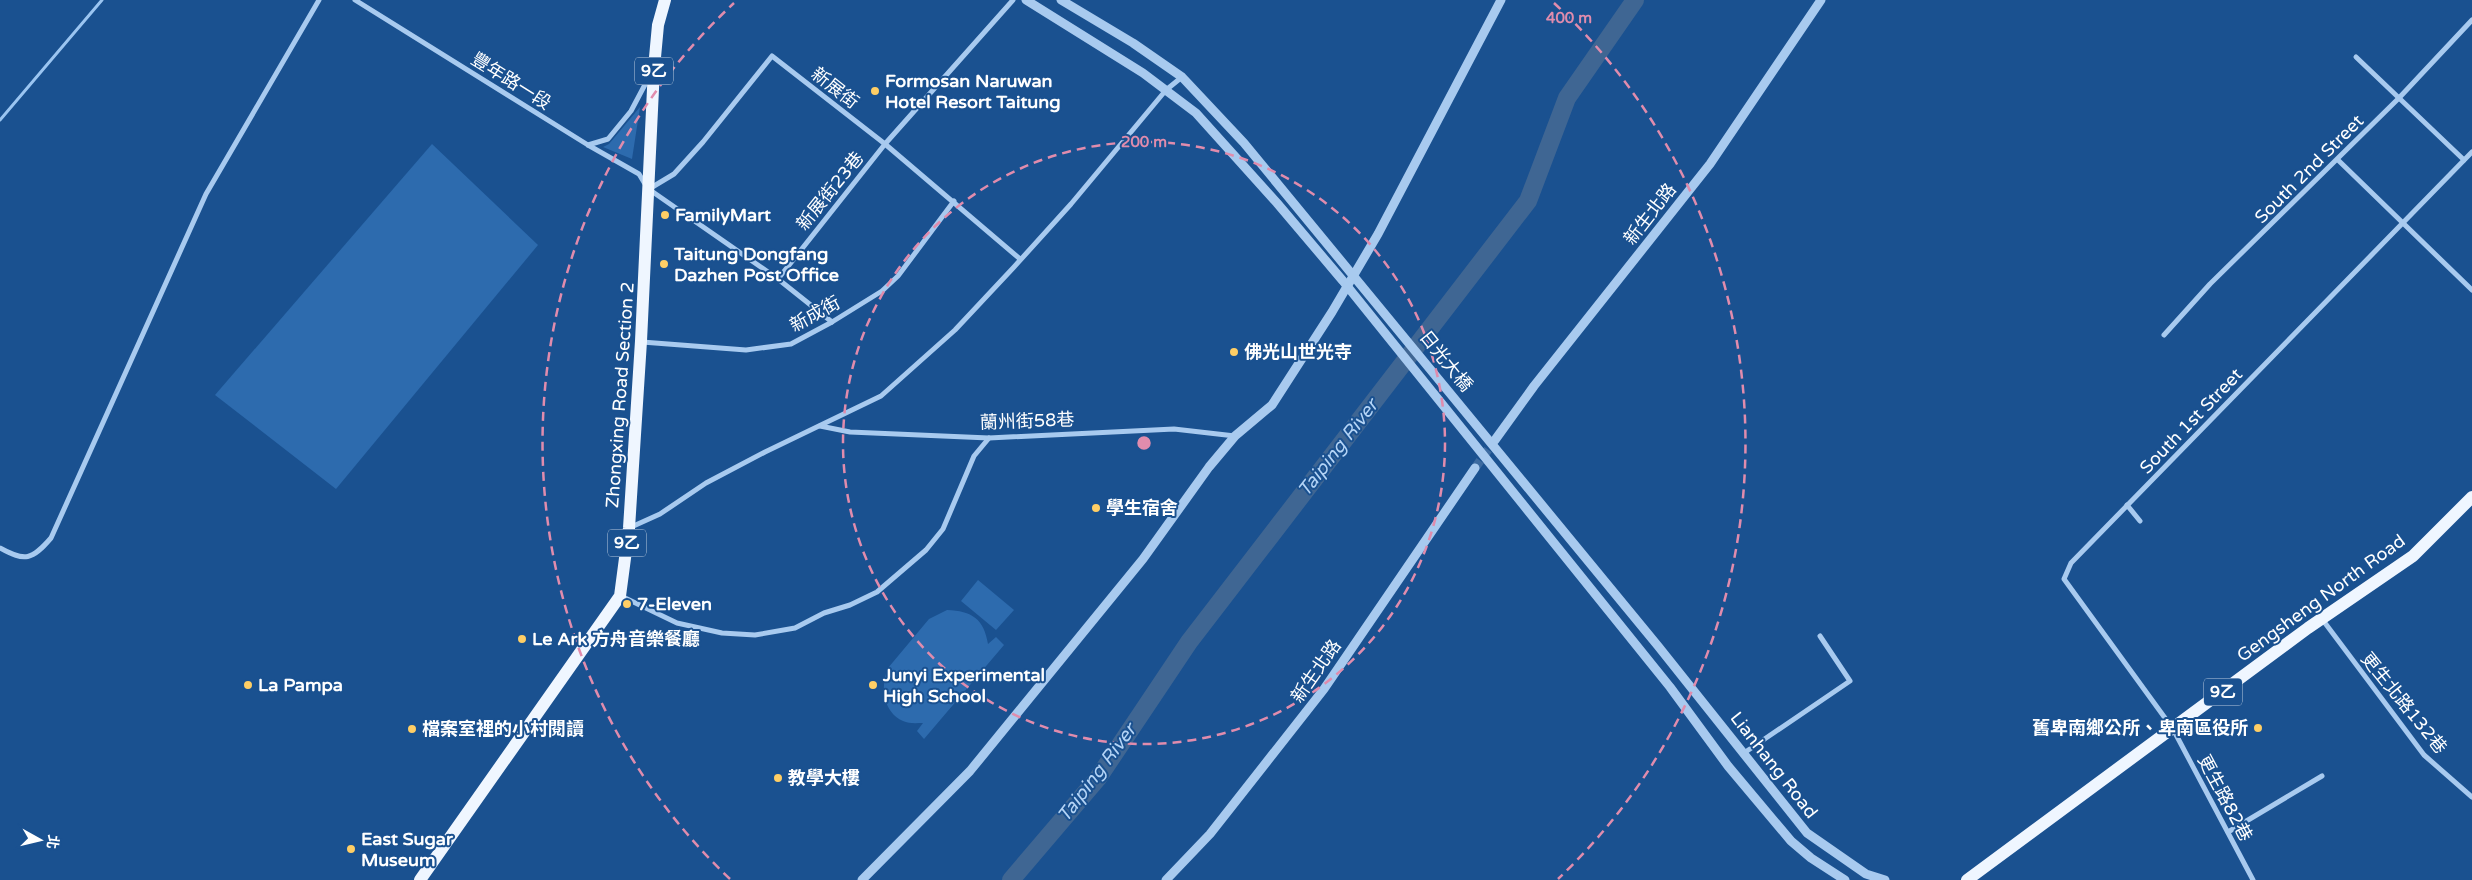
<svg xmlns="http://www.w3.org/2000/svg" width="2472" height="880" font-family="'Varela Round','Noto Sans TC',sans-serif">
	<rect width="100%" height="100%" fill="#1a5190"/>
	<g fill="#2d6bae">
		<path d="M640 107 632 159 603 147 609 144Z"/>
		<path d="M432 144 538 245 336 489 215 395Z"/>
		<path d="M978 580 1014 610 996 630 961 601Z"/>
		<path d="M947 610C972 611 984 619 988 644L996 637 1004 645 924 739 917 731 923 723C917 723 909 724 903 721 883 712 880 687 888 668L929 619Z"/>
	</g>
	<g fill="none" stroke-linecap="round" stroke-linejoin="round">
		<path stroke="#9bc5f1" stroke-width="3" d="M0 120 102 0"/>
		<path stroke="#3f6693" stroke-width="18" d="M1011 880 1098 778 1189 642 1528 201 1567 98 1635 0"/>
		<path stroke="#3c6ba1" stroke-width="9" stroke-dasharray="9 4.5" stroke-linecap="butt" d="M1475 468 1495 440"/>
		<g stroke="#a8caef" stroke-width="5">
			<path d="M355 0 588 145 639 174 645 184"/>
			<path d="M2356 57 2464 160"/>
			<path d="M588 145 608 139 631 111 649 77"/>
			<path d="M2338 160 2472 290"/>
			<path d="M649 189 674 174 703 142 772 56 885 144 1020 259"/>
			<path d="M650 190 778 279 832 322"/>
			<path d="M778 279 885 144 1013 0"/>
			<path d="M2164 335 2210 284 2399 98 2472 20"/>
			<path d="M642 342 746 350 791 344 832 322 882 291 898 276 954 201"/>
			<path d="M820 426 850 432 989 438 1174 429 1235 436"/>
			<path d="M2127 505 2140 521"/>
			<path d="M629 528 660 514 706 483 765 452 881 396 955 330 1014 267 1071 204 1166 90 1182 77"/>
			<path d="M0 548C25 562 32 560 51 538L206 194 319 0"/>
			<path d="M621 596 677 623 722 633 755 635 795 628 824 613 850 605 877 592 926 550 943 529 974 456 989 438"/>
			<path d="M2322 619 2424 755 2472 797"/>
			<path d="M1744 753 1850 681 1820 636"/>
			<path d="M2228 832 2322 776"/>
			<path d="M2253 880 2173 729 2064 579 2071 563 2472 152"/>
		</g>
		<g stroke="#a8caef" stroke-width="9">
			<path d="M1026 0 1143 73 1196 113 1277 203 1343 281 1670 687 1728 766 1791 841 1811 858 1845 880"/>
			<path d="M1061 0 1133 43 1182 77 1244 143 1658 646 1807 833 1866 874 1885 880"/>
			<path d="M1495 440 1534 386 1710 164 1821 0"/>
			<path d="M862 880 970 771 1143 559 1209 467 1235 436 1272 405 1332 312 1378 234 1501 0"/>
			<path d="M1166 880 1210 834 1324 689 1475 468"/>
		</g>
		<g stroke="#eff6ff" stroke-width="12">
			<path d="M420 880 620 596 629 528 641 341 654 68 658 25 665 0"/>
			<path d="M1967 880 2308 628 2413 556 2472 497"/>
		</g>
	</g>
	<g fill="none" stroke="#e08cad" stroke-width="2.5" stroke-dasharray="9 6">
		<circle cx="1144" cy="443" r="301"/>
		<path d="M730 879A601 601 0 0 1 734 3M1554 3A601 601 0 0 1 1558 879"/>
	</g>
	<g fill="#ffce65" stroke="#1a5190" stroke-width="2">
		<circle cx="875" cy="91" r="5"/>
		<circle cx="665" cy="215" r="5"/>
		<circle cx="664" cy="264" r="5"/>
		<circle cx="1234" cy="352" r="5"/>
		<circle cx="1096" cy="508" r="5"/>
		<circle cx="627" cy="604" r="5"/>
		<circle cx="522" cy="639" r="5"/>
		<circle cx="248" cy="685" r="5"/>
		<circle cx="873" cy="685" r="5"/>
		<circle cx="2258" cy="728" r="5"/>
		<circle cx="412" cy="729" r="5"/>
		<circle cx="778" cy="778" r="5"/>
		<circle cx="351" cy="849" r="5"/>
	</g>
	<g text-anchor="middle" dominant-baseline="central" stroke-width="4" stroke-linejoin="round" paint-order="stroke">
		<g fill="#1a5190" stroke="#bacbde" stroke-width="1">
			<rect x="635" y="57.5" width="38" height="27" rx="4"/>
			<rect x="608" y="529.5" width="38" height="27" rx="4"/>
			<rect x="2204" y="678.5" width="38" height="27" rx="4"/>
		</g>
		<g font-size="16" font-weight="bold" fill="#fff">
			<text x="654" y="71">9乙</text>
			<text x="627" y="543">9乙</text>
			<text x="2223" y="692">9乙</text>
		</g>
		<g font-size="18" fill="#fff" stroke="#1a5190">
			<text transform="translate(511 81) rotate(32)">豐年路一段</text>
			<text transform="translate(835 88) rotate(38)">新展街</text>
			<text transform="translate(2309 169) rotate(-45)">South 2nd Street</text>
			<text transform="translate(830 191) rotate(-51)">新展街23巷</text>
			<text transform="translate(1650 214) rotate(-52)">新生北路</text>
			<text transform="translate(815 314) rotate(-29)">新成街</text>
			<text transform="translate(1446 361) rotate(51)">日光大橋</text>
			<text transform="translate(620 395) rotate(-86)">Zhongxing Road Section 2</text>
			<text transform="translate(1027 421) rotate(-2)">蘭州街58巷</text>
			<text transform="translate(2191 421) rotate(-46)">South 1st Street</text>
			<text transform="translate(2321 598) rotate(-36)">Gengsheng North Road</text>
			<text transform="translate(1316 671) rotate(-55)">新生北路</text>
			<text transform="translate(2404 703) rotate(51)">更生北路132巷</text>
			<text transform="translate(1774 765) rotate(52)">Lianhang Road</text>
			<text transform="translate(2225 798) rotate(62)">更生路82巷</text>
		</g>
		<g font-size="18" font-weight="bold" fill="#fff" stroke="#1a5190" text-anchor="start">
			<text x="885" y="81">Formosan Naruwan<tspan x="885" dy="21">Hotel Resort Taitung</tspan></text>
			<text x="675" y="215">FamilyMart</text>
			<text x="674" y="254">Taitung Dongfang<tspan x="674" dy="21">Dazhen Post Office</tspan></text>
			<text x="1244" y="352">佛光山世光寺</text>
			<text x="1106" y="508">學生宿舍</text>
			<text x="637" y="604">7-Eleven</text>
			<text x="532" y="639">Le Ark 方舟音樂餐廳</text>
			<text x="883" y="675">Junyi Experimental<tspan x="883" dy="21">High School</tspan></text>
			<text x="258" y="685">La Pampa</text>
			<text x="2248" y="728" text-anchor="end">舊卑南鄉公所、卑南區役所</text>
			<text x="422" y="729">檔案室裡的小村閱讀</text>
			<text x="788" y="778">教學大樓</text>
			<text x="361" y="839">East Sugar<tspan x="361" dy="21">Museum</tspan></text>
		</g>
		<g font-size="19" font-style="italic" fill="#b4d4f6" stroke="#1a5190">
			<text transform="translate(1338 448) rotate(-52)">Taiping River</text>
			<text transform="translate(1097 773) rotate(-53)">Taiping River</text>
		</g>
	</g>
	<circle cx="1144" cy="443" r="8" fill="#e08cad" stroke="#1a5190" stroke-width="2.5"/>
	<g font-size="15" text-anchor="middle" font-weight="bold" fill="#e08cad" stroke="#1a5190" stroke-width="4" stroke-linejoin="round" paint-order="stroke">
		<text x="1569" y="23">400 m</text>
		<text x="1144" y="147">200 m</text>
	</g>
	<g transform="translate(40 840) rotate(98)" stroke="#1a5190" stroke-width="4" paint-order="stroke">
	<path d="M0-4L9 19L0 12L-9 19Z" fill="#ffffff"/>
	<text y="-8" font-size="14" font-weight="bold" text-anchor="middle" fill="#ffffff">北</text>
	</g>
</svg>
